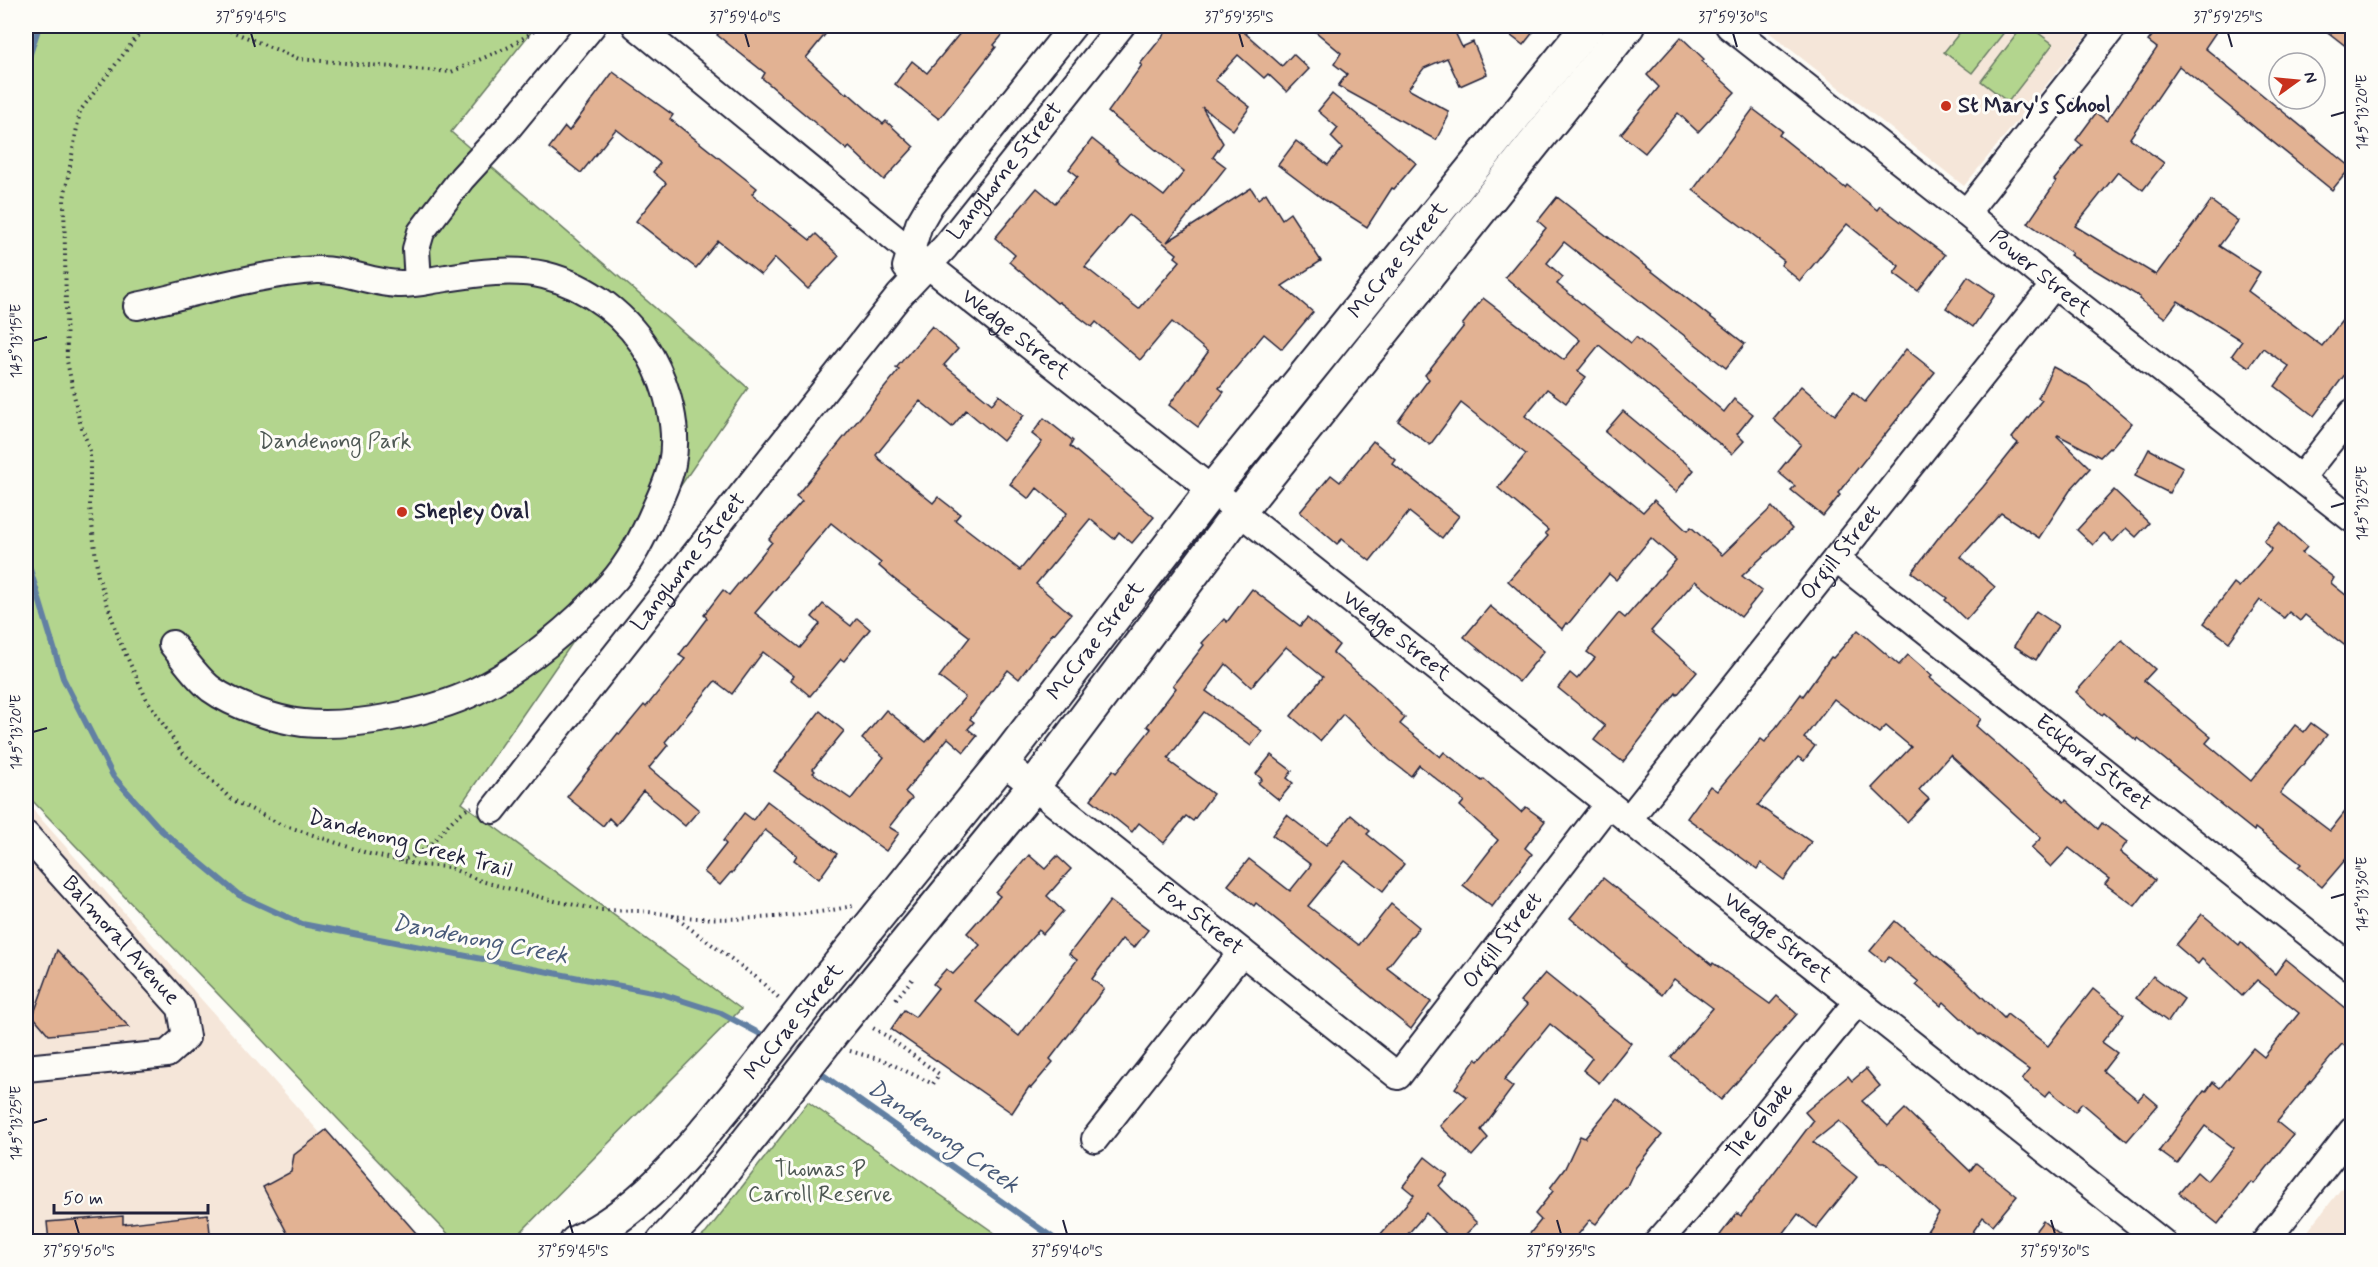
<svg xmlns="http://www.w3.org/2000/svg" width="2378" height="1267" font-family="Mynerve,sans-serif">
	<rect width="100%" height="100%" fill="#fdfcf7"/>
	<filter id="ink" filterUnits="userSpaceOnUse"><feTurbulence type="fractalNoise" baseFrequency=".0167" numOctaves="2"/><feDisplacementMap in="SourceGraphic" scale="12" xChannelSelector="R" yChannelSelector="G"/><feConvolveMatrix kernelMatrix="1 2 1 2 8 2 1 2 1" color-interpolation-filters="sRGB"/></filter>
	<g filter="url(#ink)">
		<g fill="#f5e6d9">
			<path d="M1761 26H2094L1964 186Z"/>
			<path d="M26 802 416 1241H26Z"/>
			<path d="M2352 1175V1241H2300Z"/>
		</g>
		<g fill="#b3d58e" stroke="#6a7c64" stroke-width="1.5">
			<path d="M26 26H536L451 132 748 388 462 803 741 1009 512 1241H455L26 794Z"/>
			<path d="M1965 26H2009L1972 73 1944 52Z"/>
			<path d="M2023 26H2029L2053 44 2008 102 1981 81Z"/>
			<path d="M808 1102 1006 1241H696L706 1233Z"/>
		</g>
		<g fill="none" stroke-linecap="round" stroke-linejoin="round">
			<g stroke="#6280a3" stroke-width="6">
				<path d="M26 66 39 26"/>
				<path d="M26 556 63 678 113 776 162 831 239 895 302 924 662 994 721 1013 770 1039"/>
				<path d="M816 1070 1059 1242"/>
			</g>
		</g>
		<g fill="#e2b293" stroke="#22223b" stroke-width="1.5" fill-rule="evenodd">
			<path d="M725 26H832L806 58 846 94 847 92 883 124 886 121 914 147 884 180 849 147 847 150 762 78 765 73 717 35Z"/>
			<path d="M966 26H1010L994 45 996 47 939 119 895 84 912 61 927 73Z"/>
			<path d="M1171 26H1237L1282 66 1293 54 1309 69 1287 92 1268 74 1264 78 1238 55 1215 80 1250 107 1233 130 1202 107 1223 143 1213 157 1226 167 1167 242 1251 188 1258 199 1266 193 1282 219 1290 213 1321 261 1282 286 1313 312 1282 349 1264 334 1219 388 1224 392 1198 427 1169 405 1208 352 1172 322 1140 360 1096 322 1092 327 1059 302 1057 303 1009 262 1015 255 995 238 1037 188 1055 203 1078 176 1069 169 1092 139 1117 159 1116 160 1164 196 1184 172 1108 112 1142 65 1140 64ZM1129 215 1177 254 1175 257 1180 261 1139 309 1085 267Z"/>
			<path d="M1309 26H1440L1443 32 1453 28 1462 47 1473 42 1487 74 1460 86 1447 58 1424 68 1408 89 1448 111V117L1436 140 1338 86 1347 74 1334 64 1341 53Z"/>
			<path d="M1498 26H1538L1523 45Z"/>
			<path d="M2160 26H2220L2205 48 2351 167 2332 190 2179 66 2130 138 2164 163 2143 190 2118 172 2075 226 2156 275 2211 201 2238 221 2219 246 2260 272 2248 291 2322 346 2352 308V365L2314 416 2275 386 2289 367 2263 348 2249 367 2232 355 2242 341 2178 301 2165 318 2139 299 2140 297 2070 255 2072 253 2028 223 2056 182 2054 180 2082 145 2076 140 2096 113 2107 121 2157 48 2148 41Z"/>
			<path d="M2320 26H2352V51Z"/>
			<path d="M1681 37 1704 59 1702 62 1735 92 1698 132 1678 113 1645 153 1621 134 1659 87 1647 75Z"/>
			<path d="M613 72 673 115 670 119 757 188 752 194 810 240 816 234 839 256 808 289 775 258 761 275 718 241 696 268 636 221 666 183 653 172 660 163 616 129 581 173 549 148 565 127 569 131Z"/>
			<path d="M1332 94 1416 163 1394 189 1392 188 1367 227 1323 199 1278 165 1296 141 1328 165 1342 148 1331 137 1338 128 1318 111Z"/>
			<path d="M1753 109 1782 131 1779 135 1845 188 1847 185 1877 210 1880 206 1945 255 1918 291 1894 273 1899 266 1847 224 1800 281 1781 265 1784 261 1759 241 1760 240 1693 190Z"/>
			<path d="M1557 197 1745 344 1726 368 1564 242 1547 263 1563 277 1557 284 1631 343 1636 337 1724 412 1734 399 1753 414 1737 434 1744 441 1732 454 1599 345 1578 371 1586 377 1566 403 1547 389 1525 416 1643 512 1654 500 1687 531 1691 527 1722 555 1772 507 1792 529 1742 576 1762 591 1741 617 1695 581 1651 631 1697 672 1677 695 1676 693 1623 762 1594 740 1605 726 1558 688 1570 673 1577 679 1595 658 1587 652 1619 613 1625 618 1676 560 1651 538 1616 580 1609 574 1568 624 1566 623 1562 629 1508 581 1548 536 1545 533 1548 530 1498 488 1526 454 1461 403 1430 445 1398 421 1429 379 1425 375 1464 326 1462 325 1483 298 1564 360 1580 340 1505 277 1546 228 1538 221Z"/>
			<path d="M1968 276 1995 295 1973 327 1946 308Z"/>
			<path d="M932 326 958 349 944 365 992 404 999 395 1024 415 1003 441 966 410 952 427 920 401 876 455 879 459 933 503 938 497 960 514 955 520 1020 570 1067 513 1037 488 1029 499 1010 484 1042 442 1032 434 1044 418 1073 441 1070 446 1154 517 1132 543 1119 532 1114 539 1090 519 1036 584 1071 614 1054 634 1053 633 1019 679 1008 670 970 719 974 722 968 729 977 736 964 752 948 738 905 792 912 798 889 827 899 833 886 851 774 771 820 711 844 731 813 769 815 771 813 773 851 799 884 757 862 739 886 710 926 742 965 697 939 677 970 637 894 579 879 566 881 563 831 523 755 613 800 648 820 624 812 617 823 604 851 626 857 618 870 629 844 661 841 659 810 696 791 680 794 676 763 652 732 694 715 681 665 742 668 745 649 768 699 810 685 826 643 791 616 825 609 818 603 826 567 797 618 733 620 734 644 705 646 707 685 659 679 655 707 618 704 615 723 590 729 595 772 542 769 539 802 501 796 496 899 370 896 368Z"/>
			<path d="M1906 349 1935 372 1838 493 1840 495 1823 516 1791 490 1795 486 1778 472 1801 444 1773 419 1801 386 1835 415 1853 392 1865 402Z"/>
			<path d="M2053 367 2087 385 2132 423 2110 449 2109 448 2100 457 2058 435 2057 436 2090 468 2071 489 2039 538 2001 513 1961 557 1995 587 1966 620 1945 600 1947 598 1912 572 1942 533 1983 487 2018 443 2012 438 2042 400 2038 398Z"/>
			<path d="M1623 411 1694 470 1676 492 1605 432Z"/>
			<path d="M1373 441 1395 459 1392 463 1459 516 1442 538 1409 512 1370 561 1342 539 1337 544 1300 512 1331 475 1340 482Z"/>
			<path d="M2149 449 2183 467 2169 493 2135 476Z"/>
			<path d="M2114 490 2149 523 2136 537 2126 528 2113 542 2104 533 2093 545 2077 530Z"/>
			<path d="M2280 523 2307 547 2302 553 2334 578 2331 583 2352 600V651L2305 615 2300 621 2289 612 2284 618 2260 600 2229 642 2204 623 2234 583 2239 587 2272 549 2264 541Z"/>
			<path d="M1252 589 1300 626 1307 618 1339 645 1333 653 1373 686 1405 718 1400 724 1440 757 1444 752 1482 781 1484 779 1521 812 1526 807 1545 821 1525 848 1532 854 1492 907 1463 885 1498 840 1460 806 1464 801 1419 765 1411 776 1390 760 1343 714 1320 741 1291 716 1323 677 1286 647 1251 687 1226 664 1206 691 1262 731 1251 746 1204 712 1168 758 1171 760 1170 762 1213 794 1193 821 1186 816 1164 843 1139 823 1132 832 1091 799 1113 770 1116 773 1151 729 1147 726 1176 688 1173 685 1204 645 1202 643 1224 619 1227 622Z"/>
			<path d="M1490 606 1544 651 1519 682 1464 637Z"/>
			<path d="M2036 611 2058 626 2036 660 2014 646Z"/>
			<path d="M1858 630 1899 665 1908 655 1932 676 1930 678 1981 719 1976 726 2039 781 2064 802 2066 800 2098 829 2102 823 2127 842 2120 852 2155 880 2135 906 2105 884 2109 879 2069 848 2051 867 2031 848 2041 838 1950 755 1919 790 1929 799 1907 822 1872 788 1911 747 1886 726 1879 733 1834 699 1804 738 1815 746 1804 761 1798 757 1758 805 1811 842 1784 880 1761 863 1757 869 1687 818 1710 786 1717 791 1761 739 1765 742 1801 694 1803 696 1831 657 1833 658Z"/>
			<path d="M2122 640 2155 669 2144 681 2211 737 2206 743 2251 781 2295 725 2304 732 2311 723 2327 735 2280 793 2330 831 2352 803V852L2322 887 2298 867 2301 864 2255 828 2254 831 2138 738 2137 741 2104 713 2102 715 2076 692Z"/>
			<path d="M1271 755 1292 771 1287 778 1293 783 1279 800 1258 783 1262 779 1256 774Z"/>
			<path d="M767 801 837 854 819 879 794 860 797 855 765 830 732 873 731 872 720 885 704 872 726 844 723 841 744 813 753 820Z"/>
			<path d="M1287 815 1326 845 1351 815 1370 831 1367 834 1404 864 1383 891 1345 861 1308 906 1359 945 1391 904 1419 927 1387 968 1431 1002 1411 1029 1256 903 1254 906 1228 885 1249 859 1290 891 1311 865 1272 835Z"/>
			<path d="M1029 855 1045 869 1057 856 1071 869 1047 896 1063 911 1043 934 1039 930 975 1001 1019 1036 1077 960 1069 954 1110 901 1148 930 1134 948 1122 939 1092 979 1104 989 1050 1059 1053 1062 1031 1088 1029 1087 1012 1113 891 1029 904 1010 915 1017 938 988 933 984 946 969 953 974 980 945 967 933 1000 896 996 893Z"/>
			<path d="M1603 878 1712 965 1713 963 1770 1004 1777 996 1797 1014 1721 1100 1671 1057 1713 1008 1674 979 1662 995 1625 966 1626 964 1570 918Z"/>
			<path d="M2202 914 2239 945 2241 942 2275 974 2286 959 2352 1013V1052L2342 1044 2277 1122 2293 1135 2254 1184 2251 1182 2218 1224 2179 1193 2197 1172 2207 1181 2234 1148 2205 1126 2177 1164 2159 1151 2204 1091 2206 1092 2213 1082 2220 1088 2253 1048 2264 1057 2299 1013 2257 980 2242 996 2202 959 2198 964 2176 945Z"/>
			<path d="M1895 921 1965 980 2004 1018 2007 1014 2048 1046 2093 989 2124 1014 2102 1042 2117 1053 2103 1071 2138 1100 2144 1093 2158 1105 2127 1141 2082 1103 2075 1112 2050 1091 2045 1097 2022 1079 2029 1070 1980 1034 1979 1035 1944 1002 1941 1006 1916 985 1919 982 1889 957 1884 962 1870 951Z"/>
			<path d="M57 950 129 1027 49 1035 33 1016Z"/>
			<path d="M1545 973 1631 1043 1599 1083 1583 1070 1592 1058 1550 1024 1504 1080 1513 1087 1481 1130 1488 1138 1472 1156 1440 1126 1467 1097 1455 1088 1476 1059 1479 1061 1527 1005 1521 1001Z"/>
			<path d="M2153 976 2184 999 2168 1022 2136 998Z"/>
			<path d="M1866 1069 1880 1086 1862 1101 1888 1126 1905 1109 1970 1171 1976 1163 2017 1196 1993 1225 1983 1217 1966 1242H1920L1939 1213 1885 1162H1881L1839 1121 1813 1142 1857 1177 1816 1228 1798 1214 1777 1242H1729L1720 1235 1737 1213 1741 1216 1813 1121 1805 1112 1848 1076 1852 1081Z"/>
			<path d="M1617 1099 1662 1135 1636 1167 1626 1188 1625 1187 1596 1224 1590 1220 1572 1242H1523L1541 1220 1535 1214 1553 1191 1550 1188 1565 1168 1580 1136 1585 1138Z"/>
			<path d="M326 1130 424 1242H292L263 1187 291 1172 294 1155Z"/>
			<path d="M1425 1157 1448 1175 1439 1186 1477 1223 1458 1242H1454L1426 1213 1401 1242H1374L1414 1195 1403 1186Z"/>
			<path d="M208 1214 211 1242H49L47 1222 123 1216V1224Z"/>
			<path d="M2043 1221 2068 1242H2027Z"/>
		</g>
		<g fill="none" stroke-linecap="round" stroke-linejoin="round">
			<defs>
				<g id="minor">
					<path id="s1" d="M636 26 910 251 2162 1242"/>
					<path id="s2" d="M1729 26 1966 213 2054 285 2352 519"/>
					<path d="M1966 213 2114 26"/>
					<path d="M906 267 919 224 930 205 1073 26"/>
					<path d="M418 282 416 249 421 232 462 178 507 129 592 26"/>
					<path d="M137 306C193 294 259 273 317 270 345 269 372 284 401 284 416 284 431 280 446 278 477 273 513 268 544 275 589 286 629 317 651 357 668 388 679 429 672 464 669 479 662 494 656 507 644 535 630 564 609 586 574 625 523 668 476 691 431 713 352 728 303 723 276 720 233 705 211 689 196 677 184 659 172 644"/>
					<path d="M2301 478 2352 413"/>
					<path id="s3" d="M1836 559 2352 968"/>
					<path id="s4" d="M1003 762 1398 1076 1608 804"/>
					<path id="s5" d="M493 810 899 296 945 247 1121 26"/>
					<path id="s6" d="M1628 820 2054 285"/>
					<path id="s7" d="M26 835 181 1008 186 1037 167 1054 26 1068"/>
					<path d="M1095 1139 1242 952"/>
					<path id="s8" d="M1658 1242C1728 1164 1791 1081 1858 1001"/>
					<path d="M2265 1242 2352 1131"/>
				</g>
				<g id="major">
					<path id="s9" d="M810 1000 1003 762 1212 490 1588 26"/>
					<path d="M838 1026 1033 787 1240 511 1628 26"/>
					<path d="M576 1242C646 1209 692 1147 740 1090"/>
					<path d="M663 1242 693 1210 769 1114"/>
				</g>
			</defs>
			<use href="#minor" stroke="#22223b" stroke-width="30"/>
			<use href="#major" stroke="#22223b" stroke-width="36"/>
			<g stroke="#22223b" stroke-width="4" stroke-dasharray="1.5 4.5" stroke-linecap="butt">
				<path d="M145 26 80 111 64 199 67 361 79 419 90 451V507L98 576 120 642 146 698 180 750 231 799 280 824 370 854 419 865 448 867 481 881 555 901 600 910 641 911 672 915 757 978 779 998"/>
				<path d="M219 26 299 59 451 72 509 47 542 26"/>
				<path d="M400 860C434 855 444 818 472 807"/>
				<path d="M672 916C731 922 795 918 853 906"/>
				<path d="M896 999 914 977"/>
				<path d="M850 1051 885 1061 933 1084 939 1074 885 1035 871 1027"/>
			</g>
			<use href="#minor" stroke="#fdfcf7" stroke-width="26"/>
			<use href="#major" stroke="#fdfcf7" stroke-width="32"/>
			<defs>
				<g id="major-bridge">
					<path d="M740 1090 810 1000"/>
					<path d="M769 1114 838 1026"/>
				</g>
			</defs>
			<use href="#major-bridge" stroke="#22223b" stroke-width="36" stroke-linecap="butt"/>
			<use href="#major-bridge" stroke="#fdfcf7" stroke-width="32"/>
		</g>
	</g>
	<path fill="none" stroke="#22223b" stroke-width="2" d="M251 33 255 47M745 33 749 47M1239 33 1243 47M1733 33 1737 47M2228 33 2232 47M2331 116 2345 112M33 341 47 337M2331 507 2345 503M33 732 47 728M2331 898 2345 894M33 1123 47 1119M75 1220 79 1234M569 1220 573 1234M1063 1220 1067 1234M1557 1220 1561 1234M2051 1220 2055 1234"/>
	<g fill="#c8321e" stroke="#fdfcf7" stroke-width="2">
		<circle cx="1946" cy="106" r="6"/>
		<circle cx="402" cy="512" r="6"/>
	</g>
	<g text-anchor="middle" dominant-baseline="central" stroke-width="6" stroke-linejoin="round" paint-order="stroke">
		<g font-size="22" font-weight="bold" fill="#22223b" stroke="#fdfcf7" text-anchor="start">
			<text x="1958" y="106">St Mary's School</text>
			<text x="414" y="512">Shepley Oval</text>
		</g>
		<g font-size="22" fill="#22223b" stroke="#fdfcf7">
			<text stroke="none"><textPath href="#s5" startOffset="819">Langhorne Street</textPath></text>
			<text stroke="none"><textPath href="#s9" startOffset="945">McCrae Street</textPath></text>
			<text stroke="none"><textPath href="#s2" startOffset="398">Power Street</textPath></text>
			<text stroke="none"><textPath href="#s1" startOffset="489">Wedge Street</textPath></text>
			<text stroke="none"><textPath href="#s6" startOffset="342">Orgill Street</textPath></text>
			<text stroke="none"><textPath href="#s5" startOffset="316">Langhorne Street</textPath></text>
			<text stroke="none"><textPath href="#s1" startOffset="975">Wedge Street</textPath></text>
			<text stroke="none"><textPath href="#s9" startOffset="459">McCrae Street</textPath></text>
			<text stroke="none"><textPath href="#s3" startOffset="328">Eckford Street</textPath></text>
			<text transform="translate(410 844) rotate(15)">Dandenong Creek Trail</text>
			<text stroke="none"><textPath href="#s4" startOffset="252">Fox Street</textPath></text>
			<text stroke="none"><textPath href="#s1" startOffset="1461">Wedge Street</textPath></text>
			<text stroke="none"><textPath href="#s4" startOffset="676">Orgill Street</textPath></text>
			<text stroke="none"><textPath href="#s7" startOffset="142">Balmoral Avenue</textPath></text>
			<text transform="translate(794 1022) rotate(-51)">McCrae Street</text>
			<text stroke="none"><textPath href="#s8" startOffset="158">The Glade</textPath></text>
		</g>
		<g font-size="22" fill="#4e5854" stroke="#fdfcf7">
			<text x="335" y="442">Dandenong Park</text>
			<text x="820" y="1170">Thomas P<tspan x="820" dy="25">Carroll Reserve</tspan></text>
		</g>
		<g font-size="24" font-style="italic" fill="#475978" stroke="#fdfcf7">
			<text transform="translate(480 940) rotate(11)">Dandenong Creek</text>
			<text transform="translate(943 1137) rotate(35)">Dandenong Creek</text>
		</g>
	</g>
	<rect width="2378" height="1267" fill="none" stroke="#fdfcf7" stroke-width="66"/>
	<g transform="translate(2297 81) rotate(75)"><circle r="28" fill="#fdfcf7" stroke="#a5a5ac" stroke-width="1.5"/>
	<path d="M0-4.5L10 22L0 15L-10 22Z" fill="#c8321e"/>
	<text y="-9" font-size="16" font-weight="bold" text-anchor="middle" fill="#22223b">N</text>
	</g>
	<path d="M54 1204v9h154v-9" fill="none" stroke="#22223b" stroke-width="3"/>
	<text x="63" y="1204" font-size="18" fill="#22223b" stroke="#fdfcf7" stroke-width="4.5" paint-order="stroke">50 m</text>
	<rect x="33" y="33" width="2312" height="1201" fill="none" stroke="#22223b" stroke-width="2"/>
	<g font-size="15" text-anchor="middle" fill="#22223b">
		<text x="251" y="22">37°59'45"S</text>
		<text x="745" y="22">37°59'40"S</text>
		<text x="1239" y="22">37°59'35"S</text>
		<text x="1733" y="22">37°59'30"S</text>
		<text x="2228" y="22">37°59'25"S</text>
		<text transform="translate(2362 112) rotate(-90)" y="5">145°13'20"E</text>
		<text transform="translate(16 341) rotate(-90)" y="5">145°13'15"E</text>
		<text transform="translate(2362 503) rotate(-90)" y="5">145°13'25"E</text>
		<text transform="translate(16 732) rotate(-90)" y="5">145°13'20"E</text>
		<text transform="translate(2362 894) rotate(-90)" y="5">145°13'30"E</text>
		<text transform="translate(16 1123) rotate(-90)" y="5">145°13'25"E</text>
		<text x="79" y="1256">37°59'50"S</text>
		<text x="573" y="1256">37°59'45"S</text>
		<text x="1067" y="1256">37°59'40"S</text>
		<text x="1561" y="1256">37°59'35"S</text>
		<text x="2055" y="1256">37°59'30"S</text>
	</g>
</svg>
